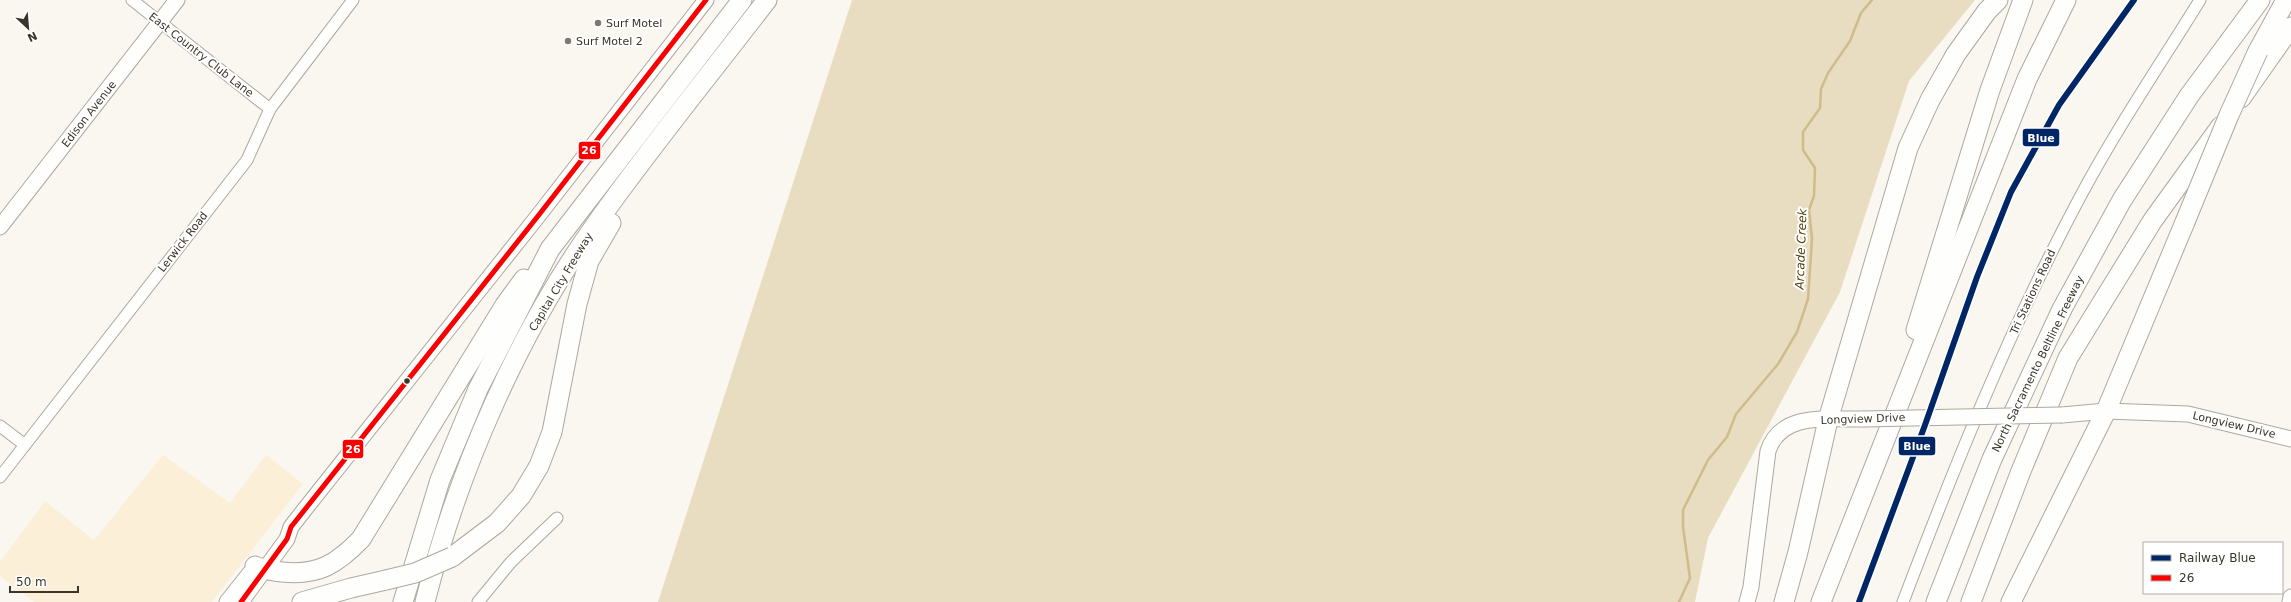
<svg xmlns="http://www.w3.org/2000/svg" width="2291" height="602" font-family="'DejaVu Sans',sans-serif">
	<rect width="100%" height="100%" fill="#faf7f0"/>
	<path fill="#fbf0d7" d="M163 455 230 503 266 455 303 484 212 602H34L0 576V562L45 501 94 540Z"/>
	<path fill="#e8ddc1" d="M852 0H1975L1909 81 1840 292 1708 538 1695 602H658Z"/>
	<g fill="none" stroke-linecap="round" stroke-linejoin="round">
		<path stroke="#cebc8d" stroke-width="2.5" d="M1679 602 1690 578 1683 527V510L1708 460 1727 437 1736 414 1778 364 1797 332 1808 299 1812 239 1809 210 1814 196 1815 168 1803 150V132L1820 108 1821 89 1828 73 1850 41 1861 13 1872 0"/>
		<defs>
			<g id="street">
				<path d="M132 0 270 109"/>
				<path d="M0 426 25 445"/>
				<path d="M0 477 247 160 270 109 353 0"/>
				<path d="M478 602 511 562 557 518"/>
				<path d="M1903 602C1955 465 2010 328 2079 199 2115 131 2159 66 2200 0"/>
			</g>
			<g id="secondary">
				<path d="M0 227 177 0"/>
				<path d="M2062 415 2106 411 2188 414 2291 439"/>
				<path d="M227 602 250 573"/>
				<path d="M241 602 287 539 291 527 305 509 538 216 706 0"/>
				<path d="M1747 602 1751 587 1768 451C1781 411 1829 420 1863 419"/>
				<path d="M2290 602 2291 597"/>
			</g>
			<g id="highway">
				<path d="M2258 51 2286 0"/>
				<path d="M2241 98 2291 27"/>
				<path d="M1916 330 1990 90 2023 0"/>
				<path d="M452 557 497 523 521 496 539 466 552 432 577 304 589 261 611 223"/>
				<path d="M255 566C264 570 272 571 282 572 318 576 337 564 361 539L505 305 524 279"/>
				<path d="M302 602 351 588 386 580"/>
				<path d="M403 602 440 480 478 389 550 249 742 0"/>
				<path d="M425 602C458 470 519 331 598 221 652 145 711 73 767 0"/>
				<path d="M1784 602 1798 552 1828 420 1908 148 1930 100 1956 54 1987 11 1998 0"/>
				<path d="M1821 602 2027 79 2066 0"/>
				<path d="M1936 602 1992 459 2062 309 2122 200 2189 96 2260 0"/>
				<path d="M1971 602 2021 471 2068 358 2153 220 2221 126"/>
				<path d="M2011 602 2106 411 2185 222"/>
			</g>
		</defs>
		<use href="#street" stroke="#aca89f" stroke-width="13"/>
		<use href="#secondary" stroke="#aca89f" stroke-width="17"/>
		<use href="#highway" stroke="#aca89f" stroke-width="21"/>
		<use href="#street" stroke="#fefefd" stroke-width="11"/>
		<use href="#secondary" stroke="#fefefd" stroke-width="15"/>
		<use href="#highway" stroke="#fefefd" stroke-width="19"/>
		<defs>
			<path id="secondary-bridge" d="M1863 419 2062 415"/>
			<g id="highway-bridge">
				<path d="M2185 222 2229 115 2258 51"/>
				<path d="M386 580 415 573 452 557"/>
			</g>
		</defs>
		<use href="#secondary-bridge" stroke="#aca89f" stroke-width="17" stroke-linecap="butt"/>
		<use href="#highway-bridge" stroke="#aca89f" stroke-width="21" stroke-linecap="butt"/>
		<use href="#secondary-bridge" stroke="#fefefd" stroke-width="15"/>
		<use href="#highway-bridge" stroke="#fefefd" stroke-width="19"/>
		<defs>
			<path id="bus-1" d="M241 602 287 539 291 527 538 216 706 0"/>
		</defs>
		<use href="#bus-1" stroke="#fff" stroke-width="8"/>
		<use href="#bus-1" stroke="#fa0000" stroke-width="5"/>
		<defs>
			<path id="rail-1" d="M1859 602 1925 425 1977 277 2011 192 2059 105 2134 0"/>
		</defs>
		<use href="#rail-1" stroke="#fff" stroke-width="9"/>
		<use href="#rail-1" stroke="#002666" stroke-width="6"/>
	</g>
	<g fill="#7d796e" stroke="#fff" stroke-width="1.5">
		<circle cx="598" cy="23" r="4"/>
		<circle cx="568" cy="41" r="4"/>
	</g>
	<circle fill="#3a3528" stroke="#fff" stroke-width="1.5" cx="407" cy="381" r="3.5"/>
	<g text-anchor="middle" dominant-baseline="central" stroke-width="4" stroke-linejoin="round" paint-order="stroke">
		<g font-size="11" fill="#3a3528" stroke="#fff" text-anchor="start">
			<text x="606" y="23">Surf Motel</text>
			<text x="576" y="41">Surf Motel 2</text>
		</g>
		<g font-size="11" fill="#3a3528" stroke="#fff">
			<text transform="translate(201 55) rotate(38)">East Country Club Lane</text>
			<text transform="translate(89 114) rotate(-52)">Edison Avenue</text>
			<text transform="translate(183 242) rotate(-52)">Lerwick Road</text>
			<text transform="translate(561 282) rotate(-59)">Capital City Freeway</text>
			<text transform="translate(2033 292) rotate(-65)">Tri Stations Road</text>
			<text transform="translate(2038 364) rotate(-64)">North Sacramento Beltline Freeway</text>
			<text transform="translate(1863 419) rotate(-2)">Longview Drive</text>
			<text transform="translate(2234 425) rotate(13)">Longview Drive</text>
		</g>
		<g font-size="12" font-style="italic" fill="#54420f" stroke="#fff">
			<text transform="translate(1801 249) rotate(-88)">Arcade Creek</text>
		</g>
	</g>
	<g stroke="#fff" stroke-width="1.5">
		<rect x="2022" y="128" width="38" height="19" rx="4" fill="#002666"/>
		<rect x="578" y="141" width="23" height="19" rx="4" fill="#fa0000"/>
		<rect x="1898" y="436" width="38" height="20" rx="4" fill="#002666"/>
		<rect x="342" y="439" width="22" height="20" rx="4" fill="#fa0000"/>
	</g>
	<g font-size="11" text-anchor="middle" font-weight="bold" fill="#fff">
		<text x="2041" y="142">Blue</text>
		<text x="589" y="154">26</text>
		<text x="1917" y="450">Blue</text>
		<text x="353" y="453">26</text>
	</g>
	<rect x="2143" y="542" width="140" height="52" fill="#ffffff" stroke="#b0aea9"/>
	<rect x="2151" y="555" width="20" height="6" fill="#002666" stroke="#b0aea9"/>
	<text x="2179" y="562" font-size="12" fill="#3a3528">Railway Blue</text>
	<rect x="2151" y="575" width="20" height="6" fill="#fa0000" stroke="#b0aea9"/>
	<text x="2179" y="582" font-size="12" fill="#3a3528">26</text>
	<g transform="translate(28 28) rotate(154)" stroke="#ffffff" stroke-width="3" paint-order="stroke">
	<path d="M0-3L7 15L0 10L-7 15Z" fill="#3a3528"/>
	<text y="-6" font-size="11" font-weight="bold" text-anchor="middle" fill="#3a3528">N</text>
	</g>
	<path d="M10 586v6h68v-6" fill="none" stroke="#3a3528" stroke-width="2"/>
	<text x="16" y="586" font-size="12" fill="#3a3528" stroke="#ffffff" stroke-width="3" paint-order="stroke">50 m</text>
</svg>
